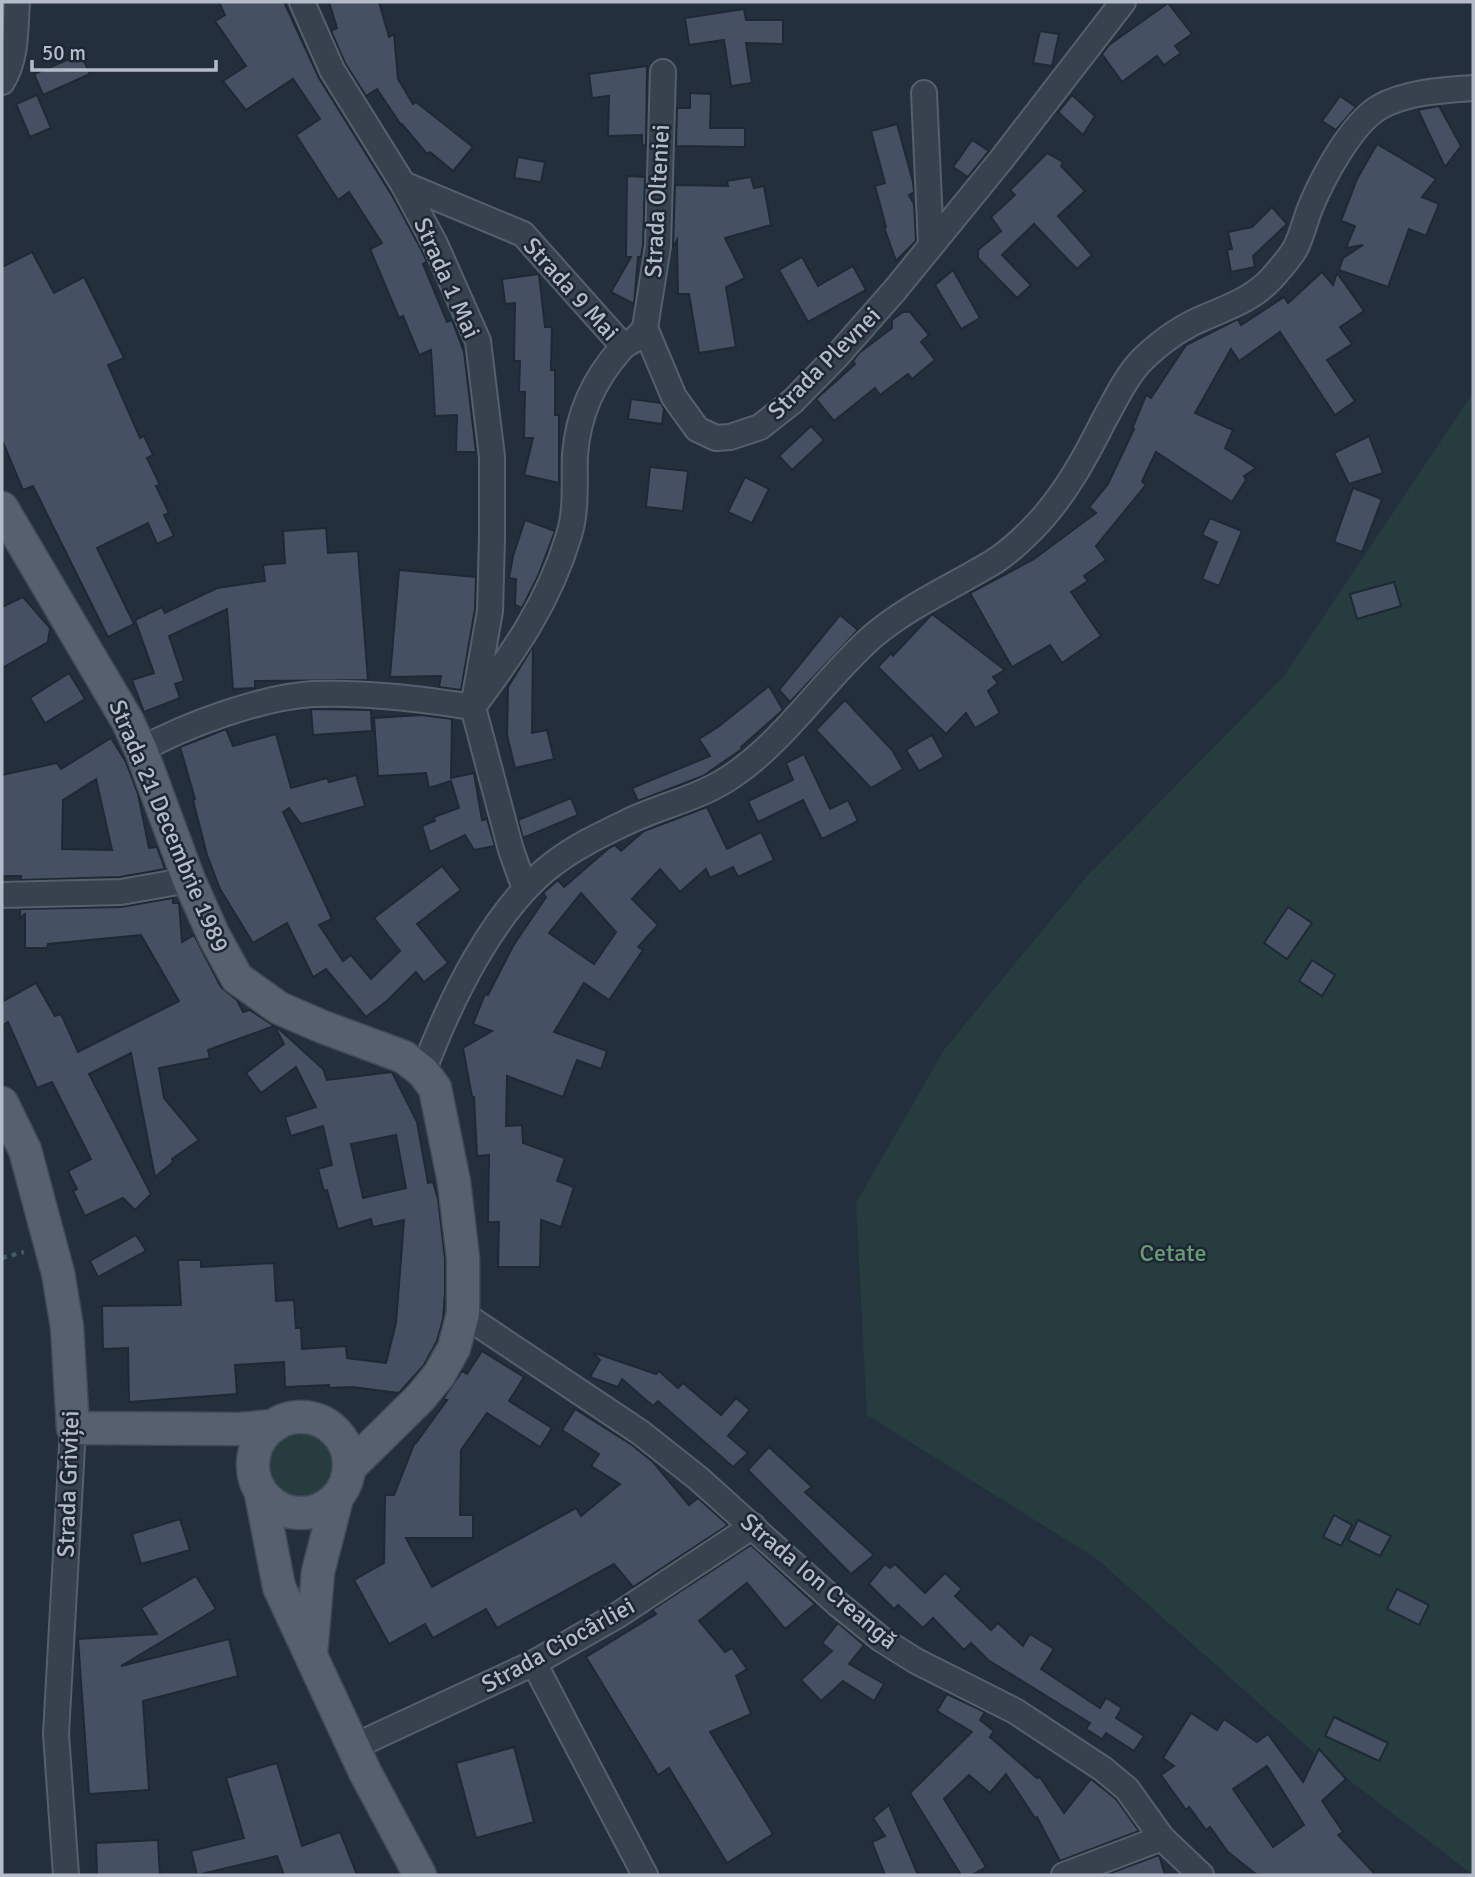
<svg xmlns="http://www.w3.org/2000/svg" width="1475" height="1877" font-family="Signika,sans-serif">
	<rect width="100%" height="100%" fill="#242f3e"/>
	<g fill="#263c3f">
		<path d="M1473 393V1875L1319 1757 1097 1559 867 1415 856 1203 944 1050 1088 875 1284 676Z"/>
		<circle cx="301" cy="1467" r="38"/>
	</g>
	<g fill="#455162" stroke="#1f2835" stroke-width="2" fill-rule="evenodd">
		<path d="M219 2H284L319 78 393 197 422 251 427 262 423 264 447 322 452 320 464 352 476 452H456L457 415 435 416 431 350 419 355 403 316 399 318 370 249 382 243 349 192 338 200 296 135 320 119 293 79 246 110 223 81 246 66 215 21 225 15Z"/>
		<path d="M329 2H379L389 37 394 34 398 79 413 104 416 102 473 147 453 171 430 152 427 154 402 124 401 125 377 89 366 96 345 63 331 31 337 28Z"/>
		<path d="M1168 3 1192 34 1175 46 1181 53 1164 65 1157 56 1122 82 1102 54 1109 45Z"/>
		<path d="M744 9 746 20H783V44L746 43 752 83 731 86 724 40 689 45 685 18Z"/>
		<path d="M1040 31 1059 34 1052 66 1033 63Z"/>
		<path d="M81 54 90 74 43 95 34 74Z"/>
		<path d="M647 66 646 146 642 145V135L608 136 609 96 592 98 589 74Z"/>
		<path d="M690 93 711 94 710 128H745V147L676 146 677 108H690Z"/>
		<path d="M37 95 51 128 30 137 16 104Z"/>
		<path d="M1072 95 1095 116 1083 135 1058 112Z"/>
		<path d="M1340 96 1356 107 1336 130 1322 121Z"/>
		<path d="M1439 106 1461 146 1445 167 1418 110Z"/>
		<path d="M897 124 913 182 914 192 909 195 914 204 916 241 896 261 884 227H886L875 186 885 183 871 131Z"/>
		<path d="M972 140 989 151 968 177 953 167Z"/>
		<path d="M1377 144 1436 179 1422 197 1439 204 1426 236 1409 229 1388 287 1339 270 1343 258 1363 245 1346 248 1355 226 1341 221 1357 179Z"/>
		<path d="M1047 153 1063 162 1061 166 1085 191 1058 216 1092 255 1077 269 1034 224 1002 255 1031 285 1017 298 978 258V250L1001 231 991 217 1015 195 1010 190Z"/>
		<path d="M518 157 545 162 541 182 514 178Z"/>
		<path d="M627 176 645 177 643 245 641 257H638L634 304 611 292 631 257H626Z"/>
		<path d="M751 177 754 188 764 186 771 225 725 238 745 278 726 287 736 347 699 353 689 294H678L677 240 673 247 675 185 728 186 727 181Z"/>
		<path d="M1272 207 1287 224 1253 256 1255 267 1231 272 1227 250 1232 249 1228 232 1252 227Z"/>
		<path d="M32 252 54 293 84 277 99 307 124 358 108 365 140 438 144 436 153 455 147 458 160 485 156 486 169 513 164 515 174 536 157 544 148 523 97 548 134 624 108 637 33 486 23 490 2 440V267Z"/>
		<path d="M802 257 818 286 853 266 866 290 808 322 779 270Z"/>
		<path d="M953 270 980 318 961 329 935 285Z"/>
		<path d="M1322 272 1333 285 1337 273 1364 311 1340 327 1352 344 1327 360 1355 401 1335 415 1280 332 1239 361 1231 349 1195 413 1233 430 1225 448 1256 468 1244 476 1246 480 1232 502 1156 452 1142 481 1146 485 1096 546 1106 560 1084 576 1088 581 1071 592 1101 636 1062 663 1050 645 1012 667 970 593 1034 559 1096 513 1089 507 1108 484 1134 429H1132L1146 395 1151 398 1186 345 1238 319 1241 325 1284 297 1288 303Z"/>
		<path d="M539 274 545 327H552L551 370H555V415H559V483L524 475 533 438H524L525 392H519L520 361H514L515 303 505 304 502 279Z"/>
		<path d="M903 312H910L929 335 921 342 935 360 912 379 908 374 880 395 875 388 834 421 816 399 855 364 853 361 859 353 892 328V320Z"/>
		<path d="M631 399 661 403 664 409 662 424 628 419Z"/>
		<path d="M811 426 824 440 792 470 779 456Z"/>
		<path d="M1369 436 1383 473 1349 484 1334 453Z"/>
		<path d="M650 467 688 471 683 511 646 507Z"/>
		<path d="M745 477 769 489 752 523 728 512Z"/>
		<path d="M1353 488 1382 499 1362 552 1334 542Z"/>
		<path d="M1210 518 1242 531 1219 586 1202 579 1217 542 1202 535Z"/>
		<path d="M525 520 555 531 538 576 522 608 515 605 516 579 509 578 513 556Z"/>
		<path d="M326 528 328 553 358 551 368 680 255 681V688L233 689 227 609 169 636 184 681 175 684 180 698 144 712 132 680 154 673 135 620 162 607 165 613 217 588 265 581 263 565 285 563 283 531Z"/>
		<path d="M399 570 476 577 475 609 461 690 439 687 441 676 390 677Z"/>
		<path d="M1394 582 1401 606 1357 619 1350 594Z"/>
		<path d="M23 597 50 628 48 642 2 668V607Z"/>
		<path d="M932 614 1005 670 993 677 998 683 988 691 1000 713 975 728 966 713 946 734 878 667 891 653 893 656Z"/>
		<path d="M840 615 858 630 790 702 779 690Z"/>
		<path d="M533 646 532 733 547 730 554 759 515 768 507 735 508 687Z"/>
		<path d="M69 673 85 699 45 723 30 698Z"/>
		<path d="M769 686 783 710 741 747 742 749 703 776 638 801 632 788 710 756 699 739 718 727Z"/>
		<path d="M845 700 892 750 903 769 871 788 816 730Z"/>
		<path d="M311 709 371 710 372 731 313 735Z"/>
		<path d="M421 715 452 719 451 778 474 773 482 820 487 819 495 846 474 850 465 835 430 852 422 826 435 821 434 817 459 808 451 781 429 788 426 773 378 776 374 718Z"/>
		<path d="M226 729 233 746 276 734 291 788 327 778 329 782 356 775 365 806 301 824 289 808 283 812 332 919 319 925 343 961 351 955 371 979 400 951 374 918 442 866 461 890 417 924 448 963 424 982 416 972 388 1000 366 1017 326 969 313 977 287 923 253 943 220 889 207 855 193 800 195 799 180 747Z"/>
		<path d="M932 735 944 757 919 771 906 750Z"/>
		<path d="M111 738 126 762 138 794 149 848 157 847 165 869 120 877 21 880V876H2V775L57 763 61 769ZM96 779 112 850 62 849 63 800Z"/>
		<path d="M804 754 830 809 848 800 858 821 822 839 803 800 758 822 748 801 793 780 786 763Z"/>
		<path d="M571 798 578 815 523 838 518 820Z"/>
		<path d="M707 807 727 849 761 832 774 860 738 877 733 867 710 878 706 869 680 892 660 869 632 899 658 925 638 947 643 950 609 1000 584 983 554 1032 607 1051 601 1069 577 1060 563 1097 507 1076 506 1126 522 1125 523 1143 565 1158 557 1181 574 1187 561 1227 541 1220 540 1267H498L499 1222H488L489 1155 477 1156 474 1097H472L463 1048 492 1031 473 1024 485 994 488 995 513 946 546 897 543 893 558 880 564 887 609 848 615 845 621 851 644 831ZM581 893 616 932 594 964 549 933Z"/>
		<path d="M173 898V903H179L182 942 194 935 221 987 237 1000 243 1012 250 1010 274 1026 208 1050 210 1058 159 1068 164 1098 199 1140 172 1159 173 1162 155 1177 131 1053 89 1074 151 1194 135 1210 123 1198 85 1216 73 1191 77 1189 68 1171 91 1159 52 1082 37 1088 8 1022 2 1026V1002L36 983 55 1016 61 1014 78 1052 179 1001 141 935 48 944 47 948H25V914L20 918V909L121 907Z"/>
		<path d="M1288 907 1312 923 1287 959 1264 943Z"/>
		<path d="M1312 960 1335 975 1322 996 1299 981Z"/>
		<path d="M278 1028 323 1069 327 1080 392 1072 417 1122 428 1183 433 1182 438 1199 445 1259V1293L443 1319 437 1341 424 1365 399 1393 352 1387 329 1388V1385L285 1387 284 1362 235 1365 237 1394 129 1402 128 1348 103 1349 102 1306 181 1305 178 1260H201V1267L274 1263 276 1301 294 1300 296 1328H301L302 1349 346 1346 347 1358 386 1363 396 1323 404 1220 373 1227 371 1219 338 1229 327 1190 324 1191 318 1169 332 1165 323 1126 291 1136 285 1117 316 1107 296 1067 261 1093 246 1073 284 1044 276 1029ZM396 1135 406 1188 363 1198 351 1144Z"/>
		<path d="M136 1235 146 1251 98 1277 90 1261Z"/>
		<path d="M482 1351 524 1377 509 1401 552 1428 540 1447 487 1413 461 1450 460 1515H473V1538H406L432 1587 576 1508 581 1516 620 1484 591 1466 599 1454 562 1430 575 1409 632 1445 653 1462 689 1505 698 1498 728 1525 633 1587 614 1564 497 1628 486 1609 433 1638 425 1624 389 1644 354 1580 384 1563 385 1495H394L415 1442 416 1443 447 1400 443 1399 462 1371 467 1374Z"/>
		<path d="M592 1352 656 1374 659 1371 678 1388 683 1383 721 1415 736 1398 750 1410 728 1436 748 1453 733 1467 658 1401 653 1406 622 1379 618 1387 590 1377 600 1360Z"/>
		<path d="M769 1447 812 1487 805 1492 874 1555 851 1574 748 1470Z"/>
		<path d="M1334 1515 1352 1525 1341 1546 1323 1537Z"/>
		<path d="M180 1519 190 1550 141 1564 132 1534Z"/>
		<path d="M1358 1520 1391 1536 1380 1556 1348 1540Z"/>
		<path d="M751 1545 815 1604 785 1629 747 1583 699 1621 725 1652 732 1648 747 1669 736 1676 751 1714 710 1732 773 1834 727 1863 669 1768 658 1775 586 1657 656 1614 652 1610Z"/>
		<path d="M885 1564 890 1568 895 1564 925 1593 945 1573 962 1589 955 1596 991 1630 998 1623 1023 1646 1030 1634 1054 1649 1041 1669 1100 1708 1106 1698 1122 1708 1116 1718 1144 1736 1134 1751 1106 1733 1102 1739 1086 1729 1090 1723 988 1660 971 1643 964 1650 933 1618 923 1628 898 1605 894 1609 869 1584Z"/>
		<path d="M196 1576 216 1609 121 1666 229 1639 238 1676 143 1701 149 1790 89 1794 78 1639 157 1634 141 1608Z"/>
		<path d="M1397 1589 1429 1605 1419 1625 1387 1609Z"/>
		<path d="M838 1623 864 1645 849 1664 884 1684 874 1701 843 1681 821 1701 801 1680 832 1651 822 1643Z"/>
		<path d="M947 1694 985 1712 980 1720 994 1731 990 1737 1037 1778 1040 1777 1064 1813 1091 1779 1116 1799 1139 1831 1060 1861 1037 1817 1035 1818 1006 1774 990 1793 969 1775 944 1799 986 1867 972 1875H961L910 1793 972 1732 937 1711Z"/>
		<path d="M1191 1713 1217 1730 1224 1719 1257 1742 1268 1734 1303 1782 1319 1749 1346 1779 1322 1801 1343 1832 1338 1835 1376 1875H1257L1228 1852 1210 1827 1206 1830 1189 1807 1186 1810 1161 1775 1174 1766 1163 1758ZM1267 1766 1304 1825 1273 1847 1233 1789Z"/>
		<path d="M1334 1717 1388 1743 1379 1761 1325 1736Z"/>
		<path d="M514 1747 534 1822 476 1838 456 1763Z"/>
		<path d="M277 1763 302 1846 340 1832 357 1875H284L277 1856 197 1875 191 1851 244 1838 226 1778Z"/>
		<path d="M889 1805 899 1830 918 1875H885L872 1842 885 1836 873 1818Z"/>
		<path d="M158 1840 160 1875H97L96 1843Z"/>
		<path d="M1159 1855 1165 1875H1105Z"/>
	</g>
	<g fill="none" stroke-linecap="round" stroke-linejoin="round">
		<defs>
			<g id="minor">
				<path d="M2 82C17 58 15 29 17 2"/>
				<path d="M924 93 931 245"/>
				<path d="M403 184 523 234 623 346"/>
				<path d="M645 328 674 397 697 429 716 438 730 437 760 427 793 401 837 356 895 290 1001 160 1123 2"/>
				<path d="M645 328 658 246 663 72"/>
				<path d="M141 750C185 725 262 697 313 694 366 692 420 699 473 707L490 611 492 538V457L478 341 435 244 403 184 332 70 302 2"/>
				<path d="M525 889 511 850 473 707C514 652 549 602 569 535 577 510 574 481 575 455 578 414 594 379 621 349 625 344 629 343 634 340 638 337 642 332 645 328"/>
				<path d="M2 895 121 892 189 880"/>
				<path d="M423 1072C449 1003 493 909 553 864 575 847 600 835 625 823 661 805 702 798 735 774 789 736 824 679 873 636 910 605 954 586 995 561 1010 551 1027 535 1040 521 1067 491 1086 456 1104 420 1116 399 1127 374 1145 357 1163 340 1185 325 1208 316 1231 306 1254 298 1272 278 1279 270 1289 259 1295 249 1302 236 1305 220 1311 206 1323 177 1351 125 1378 108 1405 92 1443 90 1473 88"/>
				<path d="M463 1314 641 1433 699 1479 839 1605 881 1639 916 1661 1015 1711 1103 1769 1127 1789 1162 1838 1201 1875"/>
				<path d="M534 1663 645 1875"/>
				<path d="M353 1747 534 1663 618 1615 753 1526"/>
				<path d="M66 1875 56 1734 73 1428"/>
				<path d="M1064 1875 1162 1838"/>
			</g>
			<g id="major">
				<path d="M2 508 127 720 141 750 189 880 214 936 237 978 279 1008 323 1027 404 1057 423 1072 435 1088 454 1182 463 1258V1314L454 1348 439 1375 420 1398 349 1468"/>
				<path d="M2 1103 25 1150 58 1273 67 1327 73 1428 240 1429 272 1426"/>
				<circle cx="301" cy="1465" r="48"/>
				<path d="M261 1494 279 1587 365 1772 420 1875"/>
				<path d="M311 1654 318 1572 337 1498"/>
			</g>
		</defs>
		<use href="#minor" stroke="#565f6c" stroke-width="28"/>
		<use href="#major" stroke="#414a57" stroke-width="35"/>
		<path stroke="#44595c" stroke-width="4.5" stroke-dasharray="5 5" stroke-linecap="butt" d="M2 1258 24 1252"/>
		<use href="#minor" stroke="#38414e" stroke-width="24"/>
		<use href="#major" stroke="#56606e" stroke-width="32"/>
	</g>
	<g text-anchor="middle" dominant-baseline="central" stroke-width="5" stroke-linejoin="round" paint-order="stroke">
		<g font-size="24" fill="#b4bcc9" stroke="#1d2633">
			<text transform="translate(657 201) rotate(-87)">Strada Olteniei</text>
			<text transform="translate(447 278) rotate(66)">Strada 1 Mai</text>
			<text transform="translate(571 289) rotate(48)">Strada 9 Mai</text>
			<text transform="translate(824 363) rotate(-45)">Strada Plevnei</text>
			<text transform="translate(169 826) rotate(67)">Strada 21 Decembrie 1989</text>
			<text transform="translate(68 1484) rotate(-88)">Strada Griviței</text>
			<text transform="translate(819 1581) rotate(40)">Strada Ion Creangă</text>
			<text transform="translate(558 1645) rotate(-29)">Strada Ciocârliei</text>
		</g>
		<g font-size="24" fill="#6b9a76" stroke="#1d2633">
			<text x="1173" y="1253">Cetate</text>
		</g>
	</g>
	<rect width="1475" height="1877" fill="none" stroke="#b4bcc9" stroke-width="7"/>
	<path d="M32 60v10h184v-10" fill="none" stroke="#b4bcc9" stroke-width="3.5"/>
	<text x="42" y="60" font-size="21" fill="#b4bcc9" stroke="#1d2633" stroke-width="5" paint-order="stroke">50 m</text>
</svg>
